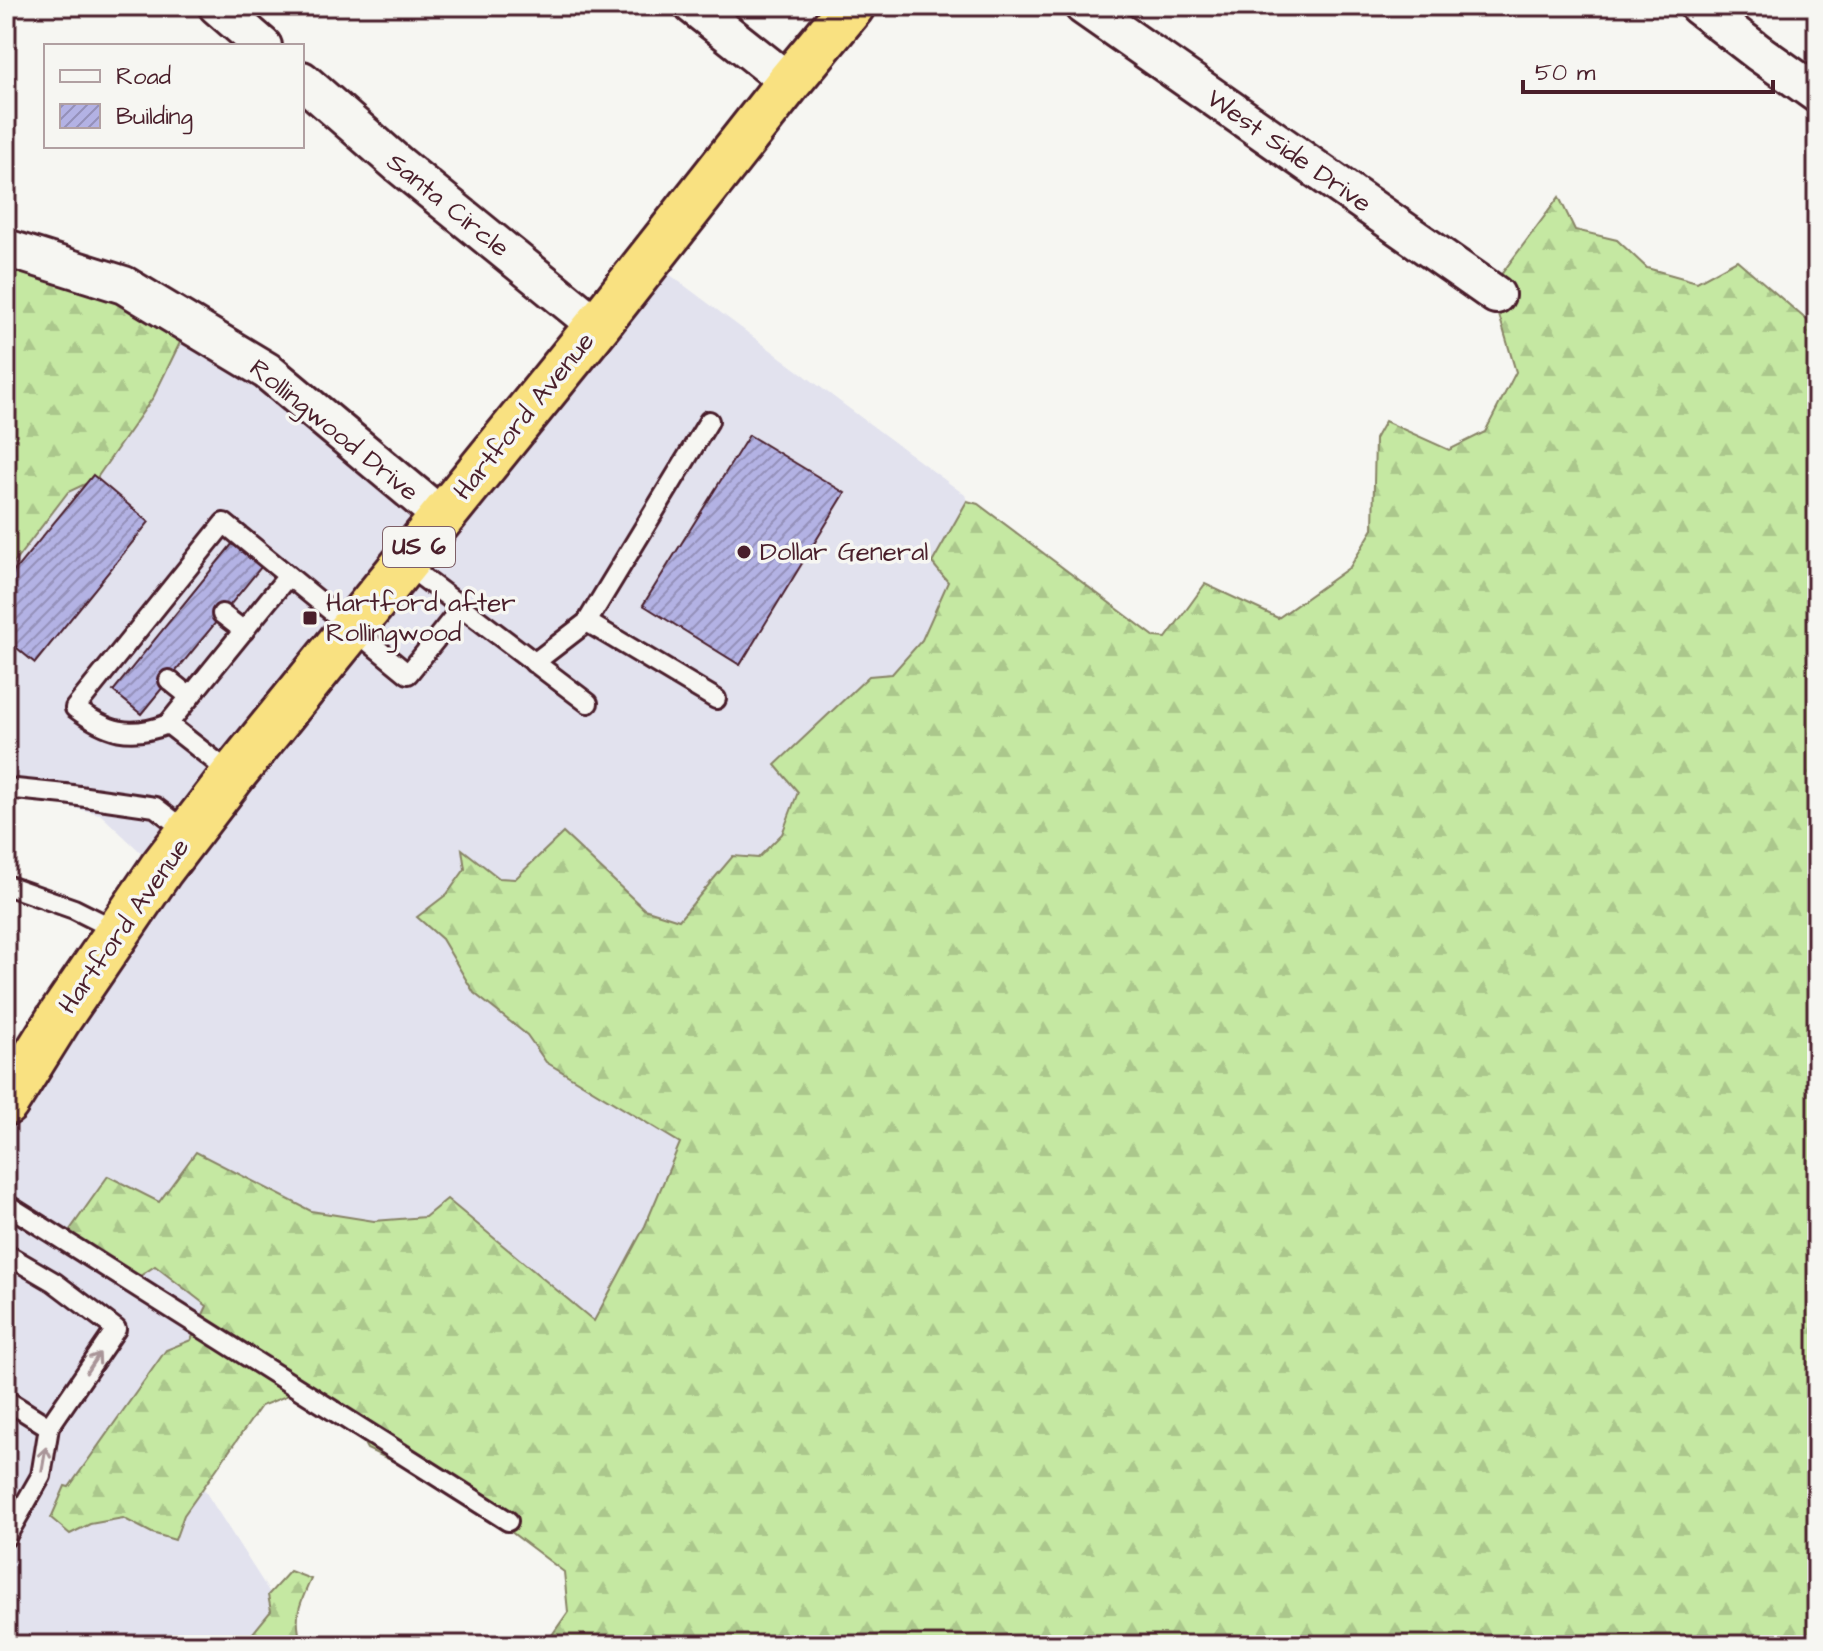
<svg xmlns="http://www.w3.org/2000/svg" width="1823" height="1651" font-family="'Architects Daughter',sans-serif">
	<defs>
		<pattern id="forest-firs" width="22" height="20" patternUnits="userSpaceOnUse" patternTransform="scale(2)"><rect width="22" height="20" fill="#c5e8a2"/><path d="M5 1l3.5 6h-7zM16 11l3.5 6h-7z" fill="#abc78c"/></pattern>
		<pattern id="building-hatch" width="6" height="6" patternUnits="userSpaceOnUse" patternTransform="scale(2)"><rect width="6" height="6" fill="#b3b2e4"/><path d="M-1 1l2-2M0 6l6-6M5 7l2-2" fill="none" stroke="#9490b9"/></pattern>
	</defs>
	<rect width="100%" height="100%" fill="#f6f6f2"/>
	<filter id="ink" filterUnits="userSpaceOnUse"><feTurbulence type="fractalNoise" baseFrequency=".0125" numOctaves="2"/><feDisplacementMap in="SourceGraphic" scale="16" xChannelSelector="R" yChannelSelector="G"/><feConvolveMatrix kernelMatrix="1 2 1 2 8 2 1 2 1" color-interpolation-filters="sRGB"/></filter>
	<g filter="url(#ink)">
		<path fill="#e2e2ee" d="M660 269 669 274 965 495 967 501 932 563 948 582 922 640 892 675 775 764 798 792 782 834 758 858 733 856 679 921 644 909 563 833 515 879 499 878 463 850 465 869 447 894 417 917 442 939 474 993 527 1035 546 1062 680 1143 645 1226 594 1321 447 1199 425 1217 374 1221 310 1211 196 1152 155 1266 207 1306 191 1340 166 1350 69 1487 66 1486 71 1534 90 1524 123 1518 152 1533 184 1515 203 1488 270 1593 268 1595 271 1611 243 1645H6V1128L159 896 168 878 100 814 6 793V574L68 492 96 479 154 396 189 324 450 521Z"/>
		<g fill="url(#forest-firs)" stroke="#888466" stroke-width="2">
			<path d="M1559 197 1575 230 1617 240 1647 268 1697 282 1737 260 1809 322 1817 325V1645H545L568 1612 564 1572 506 1528 491 1500 433 1463 399 1464 367 1449 350 1417 296 1392 261 1406 184 1515 175 1540 152 1533 123 1518 90 1524 70 1534 51 1518 65 1486 69 1487 166 1350 191 1340 207 1306 155 1266 134 1280 67 1234 108 1176 159 1202 196 1152 311 1211 374 1221 425 1217 447 1199 594 1321 645 1226 680 1143 546 1062 527 1035 474 993 442 939 417 917 447 894 465 869 462 849 499 878 515 879 563 833 644 909 679 920 733 856 758 858 782 834 798 792 775 765 869 676 892 674 922 640 948 582 932 563 967 501 978 504 1155 637 1166 638 1205 584 1278 618 1350 567 1373 529 1375 439 1385 421 1449 450 1485 432 1516 372 1491 288Z"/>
			<path d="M6 247 189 324 154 396 96 479 68 492 6 573Z"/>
			<path d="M290 1571 311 1579C299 1605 293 1617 302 1645H243L271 1611 268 1595Z"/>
		</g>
		<g fill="url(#building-hatch)" stroke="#4a1f2b" stroke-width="2">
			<path d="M749 435 845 493 740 665 643 605Z"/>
			<path d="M93 475 149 522 35 663 6 639V581Z"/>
			<path d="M233 543 262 566 141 714 113 691Z"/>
		</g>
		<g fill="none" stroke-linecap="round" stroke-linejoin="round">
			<defs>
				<g id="lane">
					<path d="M405 564 588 703"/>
					<path d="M222 614 244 631"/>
					<path d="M587 622 716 699"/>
					<path d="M534 663 587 622 709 421"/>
					<path d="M169 680 190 697"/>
					<path d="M168 724 288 576"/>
					<path d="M233 775 168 724C130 739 107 732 75 708L224 523 408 674 461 608"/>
					<path d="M6 788 65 794 155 807 189 833"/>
					<path d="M6 885 74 909 118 931"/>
					<path d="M6 1204 508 1521"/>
					<path d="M6 1254 54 1282 116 1329 49 1427 41 1476 6 1537"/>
					<path d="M6 1400 49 1427"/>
				</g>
				<g id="street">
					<path d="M217 6 263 46"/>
					<path d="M693 6 789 82"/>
					<path d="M1083 6 1496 295"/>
					<path d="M1698 6 1759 53 1817 94"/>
					<path d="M302 80 398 164 597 326"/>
					<path d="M6 248 124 285 267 371 442 517"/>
				</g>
				<path id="highway" d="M6 1103 58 1020 161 869 233 775 597 326 789 82 852 6"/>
			</defs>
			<use href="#lane" stroke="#4a1f2b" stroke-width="24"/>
			<use href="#street" stroke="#4a1f2b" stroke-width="42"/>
			<use href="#highway" stroke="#4a1f2b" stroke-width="50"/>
			<use href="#lane" stroke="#f6f6f2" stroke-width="18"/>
			<use href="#street" stroke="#f6f6f2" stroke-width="36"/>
			<use href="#highway" stroke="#f9e181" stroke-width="44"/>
		</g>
		<defs><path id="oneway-shaft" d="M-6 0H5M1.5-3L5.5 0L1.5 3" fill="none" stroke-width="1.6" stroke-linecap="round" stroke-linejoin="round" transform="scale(2)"/></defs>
		<g stroke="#a99598">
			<use href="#oneway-shaft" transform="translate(93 1363) rotate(-56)"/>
			<use href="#oneway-shaft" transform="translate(44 1459) rotate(-80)"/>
		</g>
	</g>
	<g fill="#4a1f2b" stroke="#f6f6f2" stroke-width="3">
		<circle cx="744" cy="552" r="8"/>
		<rect x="302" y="610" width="16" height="16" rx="4"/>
	</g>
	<g text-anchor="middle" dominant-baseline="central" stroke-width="7" stroke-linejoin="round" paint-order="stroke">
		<rect fill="#f6f6f2" stroke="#7e6067" stroke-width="2" x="383" y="527" width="72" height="40" rx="6"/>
		<g font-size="24" font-weight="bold" fill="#4a1f2b">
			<text x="419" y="547">US 6</text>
		</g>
		<g font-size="26" fill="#4a1f2b" stroke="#f6f6f2">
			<text transform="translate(1289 151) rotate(35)">West Side Drive</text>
			<text transform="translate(448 205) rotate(39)">Santa Circle</text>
			<text transform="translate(524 416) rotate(-51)">Hartford Avenue</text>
			<text transform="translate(334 430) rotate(39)">Rollingwood Drive</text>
			<text transform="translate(124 926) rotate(-55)">Hartford Avenue</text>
		</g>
		<g font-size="26" fill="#4a1f2b" stroke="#f6f6f2" text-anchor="start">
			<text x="760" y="552">Dollar General</text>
			<text x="326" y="603">Hartford after<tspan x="326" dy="30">Rollingwood</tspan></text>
		</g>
	</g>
	<rect width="1823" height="1651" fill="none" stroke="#f6f6f2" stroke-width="32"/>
	<rect x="16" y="16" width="1791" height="1619" fill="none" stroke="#4a1f2b" stroke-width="3" filter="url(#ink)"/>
	<rect x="44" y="44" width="260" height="104" fill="#f6f6f2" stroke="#b1a0a2" stroke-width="2"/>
	<rect x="60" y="70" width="40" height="12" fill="#f6f6f2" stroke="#b1a0a2" stroke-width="2"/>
	<text x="116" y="84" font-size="24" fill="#4a1f2b">Road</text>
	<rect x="60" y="104" width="40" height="24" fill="url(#building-hatch)" stroke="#b1a0a2" stroke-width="2"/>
	<text x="116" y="124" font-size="24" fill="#4a1f2b">Building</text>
	<path d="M1523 80v12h250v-12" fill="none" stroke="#4a1f2b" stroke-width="4"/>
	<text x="1535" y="80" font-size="24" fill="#4a1f2b" stroke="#f6f6f2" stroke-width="6" paint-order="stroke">50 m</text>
</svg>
